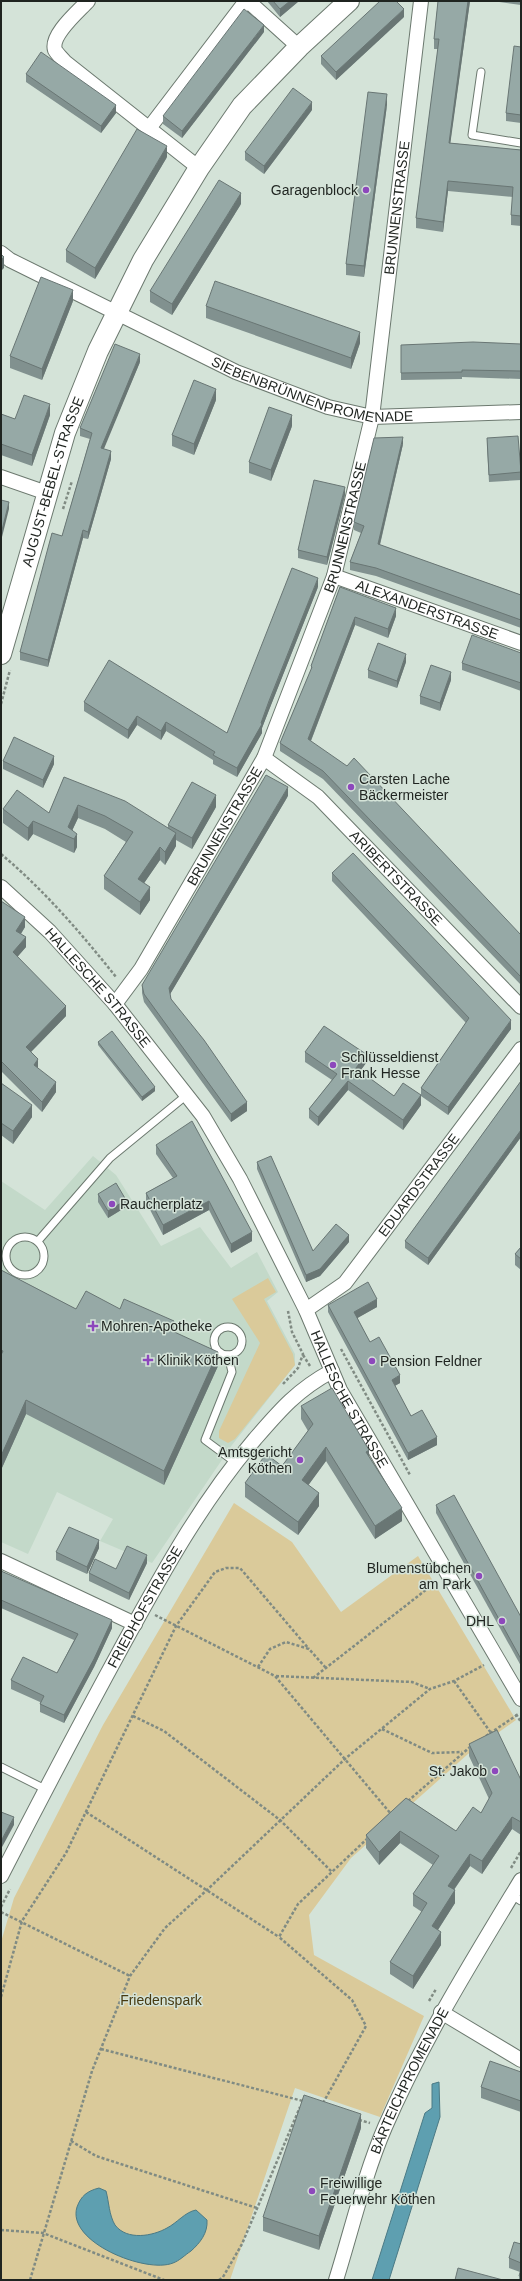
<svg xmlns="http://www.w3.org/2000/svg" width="522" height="2281" font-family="Arial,sans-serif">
	<rect width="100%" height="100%" fill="#d4e3d8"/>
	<path fill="#c3d9c9" d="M93 1156 116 1175 161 1246 200 1227 231 1268 257 1252 278 1292 267 1301 295 1354V1365L232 1445 152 1563 100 1541 113 1519 57 1492 28 1554 1 1542V1181L45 1210Z"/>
	<g fill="#daca9a">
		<path d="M268 1278 276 1292 264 1299 293 1354 295 1365 235 1439 228 1443 219 1438V1431L260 1343 232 1299Z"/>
		<path d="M234 1503 292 1542 341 1612 418 1556 516 1720 468 1754 351 1858 309 1915 314 1955 424 2016 380 2117 295 2088 230 2280H1V1942L14 1898 103 1725Z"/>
	</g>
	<g fill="#5e9fb0" stroke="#4b7a85">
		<path d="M439 2082 440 2117 389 2280H372L425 2113 432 2108V2084Z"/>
		<path d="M99 2188 106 2191C109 2202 109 2215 115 2225 127 2241 153 2236 167 2228 177 2223 185 2212 196 2210L207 2220C208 2233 200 2243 191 2251 185 2255 179 2261 173 2263 146 2274 66 2242 77 2207 81 2196 87 2191 99 2188Z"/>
	</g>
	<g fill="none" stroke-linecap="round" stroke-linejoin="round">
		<defs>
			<g id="lane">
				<path d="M481 72 472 135 521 143"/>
				<circle cx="25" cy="1256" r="19"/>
				<path d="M38 1241 110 1158 188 1094"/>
				<circle cx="228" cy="1341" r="14"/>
				<path d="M228 1355 232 1372 205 1440 236 1463"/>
				<path d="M1 1767 45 1789"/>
				<path d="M512 1895 521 1901"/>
			</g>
			<g id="street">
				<path d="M88 1C79 11 50 35 55 50 57 54 62 58 65 62L199 168"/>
				<path d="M248 1 299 47"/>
				<path d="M150 127 246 1"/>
				<path id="s1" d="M1 253 10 260 236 372 328 407 372 417 521 412"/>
				<path d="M1 477 47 493"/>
				<path id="s2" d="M334 576 521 643"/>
				<path id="s3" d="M264 758 318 797 521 1007"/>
				<path id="s4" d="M1 887 50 932 115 1004 203 1116 240 1179 306 1310 340 1390 521 1699"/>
				<path id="s5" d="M115 1004 141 969 264 758 334 576 372 417 421 1"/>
				<path id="s6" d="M306 1310 345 1283 521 1049"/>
				<path d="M1 1561 135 1624"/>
				<path id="s7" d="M1 1876C41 1798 82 1720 124 1643 163 1572 202 1501 255 1439 280 1410 297 1390 332 1371"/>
				<path d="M441 2012 521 2060"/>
				<path id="s8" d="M336 2280C352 2229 364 2176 385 2127 423 2040 472 1961 521 1880"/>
			</g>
			<g id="secondary">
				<path id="s9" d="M1 654 65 433 98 351 143 260 199 168 242 106 299 47 349 1"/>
			</g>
		</defs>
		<use href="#lane" stroke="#6c796f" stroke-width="9"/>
		<use href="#street" stroke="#6c796f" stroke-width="16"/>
		<use href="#secondary" stroke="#6c796f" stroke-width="22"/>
		<g stroke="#808b83" stroke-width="2.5" stroke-dasharray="3 2" stroke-linecap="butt">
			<path d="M63 509 72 481"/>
			<path d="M1 704 10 670"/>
			<path d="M1 854C44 890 81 933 116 977"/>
			<path d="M341 1349 410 1475"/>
			<path d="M303 1355 310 1366"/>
			<path d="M283 1384 298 1368 303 1354 292 1332 288 1311"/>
			<path d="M155 1615 275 1676 391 1814"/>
			<path d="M258 1667 270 1649 286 1642 309 1649 326 1668"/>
			<path d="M276 1676 412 1682 430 1689"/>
			<path d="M313 1678 436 1582"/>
			<path d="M454 1681 491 1733"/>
			<path d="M516 1714 521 1722"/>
			<path d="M133 1716 164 1731 280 1820 332 1872"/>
			<path d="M382 1729 432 1753 462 1752"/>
			<path d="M486 1736 517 1715"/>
			<path d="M408 1801 470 1747"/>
			<path d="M86 1812 279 1937"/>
			<path d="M511 1868 521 1851"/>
			<path d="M1 1907 10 1889"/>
			<path d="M1 1912 130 1976"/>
			<path d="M1 1997 22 1921 66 1853 176 1626 215 1572 226 1568H240L309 1649"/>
			<path d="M429 2001 436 1989"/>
			<path d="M101 2049 303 2101"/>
			<path d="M323 2103 366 2026 352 2000 279 1937 298 1904 369 1837"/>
			<path d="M359 2120 370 2123"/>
			<path d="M71 2141 96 2156 257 2208"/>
			<path d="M1 2230 43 2233 164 2280"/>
			<path d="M30 2280 92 2071 130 1976 165 1928 208 1889 346 1758 430 1689 454 1681 484 1665"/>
			<path d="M219 2280 223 2277 242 2244 300 2107"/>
		</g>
		<use href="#lane" stroke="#fff" stroke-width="7"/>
		<use href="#street" stroke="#fff" stroke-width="14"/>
		<use href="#secondary" stroke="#fff" stroke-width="20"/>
	</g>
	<g fill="#81918f">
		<path d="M267 1H299L280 17Z"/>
		<path d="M438 1H470L450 143 521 150V226L511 225V215L513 197 448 191 443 232 416 228V218L438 49H434V39Z"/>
		<path d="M492 1H521V5Z"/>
		<path d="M404 17 336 80 321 64V56Z"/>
		<path d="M264 32 182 138 163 124V116Z"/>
		<path d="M521 47V123L506 121V113Z"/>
		<path d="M26 74 116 113 101 133 26 82Z"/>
		<path d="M387 105 364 277 346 275V264Z"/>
		<path d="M312 110 264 174 245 160V152Z"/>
		<path d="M167 157 95 279 66 262V250Z"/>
		<path d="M241 204 172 315 150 302V291Z"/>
		<path d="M73 301 42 380 10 368V356Z"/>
		<path d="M206 306 360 343 351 369 206 318Z"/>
		<path d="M521 344V379L462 377V379L401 380V345Z"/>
		<path d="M140 362 103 449 111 459 88 539 83 538 48 667 20 660V652L62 536 90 439 80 436V428Z"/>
		<path d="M216 400 194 455 172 446V435Z"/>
		<path d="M1 414 15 419 50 415 32 466 1 455Z"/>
		<path d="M292 426 271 481 249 473V462Z"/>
		<path d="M487 438 521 472V480L489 482 487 446Z"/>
		<path d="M403 444 380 545 521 595V628L376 576 350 570V562L361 533 354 530V522Z"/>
		<path d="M345 495 327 565 298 558V550Z"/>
		<path d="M318 587 269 710 262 728V733L237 777 213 764V760L166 731 161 740 137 725 128 739 84 711V702L227 733Z"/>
		<path d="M340 587 396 616 388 638 355 625 311 741 521 935V985L323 779 280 751V743L311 670V666Z"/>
		<path d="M521 653V691L462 670V663Z"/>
		<path d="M406 662 397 688 368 678V670Z"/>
		<path d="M451 680 440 711 420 704V696Z"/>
		<path d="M3 761 54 764 43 788 3 769Z"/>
		<path d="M64 777 168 828V825L216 807 192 849 176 840V846L165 865 160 860 144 883 150 900 140 915 104 889V876L126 842 105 829 78 818 72 831 77 847 74 853 33 834 28 841 3 823V809L49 813Z"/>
		<path d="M288 796 170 994 171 999 247 1111 231 1122 144 1002 142 993V985Z"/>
		<path d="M332 873 511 1029 448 1115 421 1096V1105L403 1130 348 1090 318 1126 309 1118V1109L332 1080 305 1062V1052L366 1063 360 1071 394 1096 421 1095V1088L466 1023 332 881Z"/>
		<path d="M1 901 25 927 21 934 26 947 17 957 66 1016 31 1052 38 1069 56 1092 42 1112 1 1071Z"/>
		<path d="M98 1042 155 1091 142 1101 98 1045Z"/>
		<path d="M521 1081V1137L428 1265 405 1248V1241Z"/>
		<path d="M1 1083 32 1117 13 1144 1 1135Z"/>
		<path d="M156 1145 252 1241 231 1253 209 1210 163 1235 146 1202V1193L173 1178 156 1154Z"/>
		<path d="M257 1162 313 1251 349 1242 320 1276 306 1282 257 1169Z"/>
		<path d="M98 1194 126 1207 108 1218 98 1202Z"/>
		<path d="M521 1247V1270L515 1265V1254Z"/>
		<path d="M1 1270 76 1309H120L174 1332 218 1366 164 1485 26 1414 1 1470Z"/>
		<path d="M328 1305 377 1307 357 1318 370 1342 400 1383 395 1386 411 1416 437 1445 408 1460 328 1312Z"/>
		<path d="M301 1406 369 1456 402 1521 375 1539 326 1461 308 1485 319 1506 298 1535 245 1497V1483L282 1466 308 1431 301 1419Z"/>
		<path d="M436 1505 521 1617V1666L436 1513Z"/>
		<path d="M99 1548 87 1574 56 1560V1552Z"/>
		<path d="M147 1563 129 1600 89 1581V1573L116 1569Z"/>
		<path d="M1 1571 112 1628 94 1667 64 1723 40 1712V1702L11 1689V1680L57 1673 74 1640 1 1608Z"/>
		<path d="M469 1744 521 1780V1835L512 1829 482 1874 470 1866 454 1890 455 1903 438 1930 441 1945 413 1989 390 1974V1962L422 1912 413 1906V1894L433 1865 400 1843 379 1865 366 1848V1835L406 1798 456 1831 481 1813 489 1799 469 1756Z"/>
		<path d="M521 2072V2112L481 2098V2087Z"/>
		<path d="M361 2128 319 2250 263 2231V2217Z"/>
		<path d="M521 2244V2280H519V2276L520 2272 509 2268V2258Z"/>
	</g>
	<g fill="#697674">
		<path d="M290 1H299L280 17V9Z"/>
		<path d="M468 1H470L449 153V143Z"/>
		<path d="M404 9V17L336 80V72Z"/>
		<path d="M264 25V32L182 138V131Z"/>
		<path d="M387 94V105L364 277V266Z"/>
		<path d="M312 102V110L264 174V166Z"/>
		<path d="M116 105V113L101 133V126Z"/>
		<path d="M167 146V157L95 279V268Z"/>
		<path d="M448 181V191L443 232V222Z"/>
		<path d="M241 193V204L172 315V304Z"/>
		<path d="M4 257V268L1 271V260Z"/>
		<path d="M73 290V301L42 380V369Z"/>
		<path d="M360 332V343L351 369V358Z"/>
		<path d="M140 354V362L101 456V448Z"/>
		<path d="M216 389V400L194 455V444Z"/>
		<path d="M50 404V415L32 466V455Z"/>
		<path d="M292 415V426L271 481V470Z"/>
		<path d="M403 437V444L378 552V544Z"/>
		<path d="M111 451V459L88 539V532Z"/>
		<path d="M345 487V495L327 565V557Z"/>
		<path d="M9 502V509L1 541V534Z"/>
		<path d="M83 530V538L48 667V660Z"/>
		<path d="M318 578V587L269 710 262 728V733L237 777V768L261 723Z"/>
		<path d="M396 608V616L388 638V629Z"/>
		<path d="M355 617V625L308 748V739Z"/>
		<path d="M406 654V662L397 688V681Z"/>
		<path d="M451 672V680L440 711V703Z"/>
		<path d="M137 716V725L128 739V730Z"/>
		<path d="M166 722V731L161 740V731Z"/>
		<path d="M54 756V764L43 788V780Z"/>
		<path d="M288 787V796L169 996V988Z"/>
		<path d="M216 795V807L192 849V838Z"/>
		<path d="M78 805V818L69 837 68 827Z"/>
		<path d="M33 821V834L28 841V828Z"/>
		<path d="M176 833V846L165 865V852Z"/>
		<path d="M77 834V847L74 853V839Z"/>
		<path d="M160 847V860L138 892V879Z"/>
		<path d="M150 887V900L140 915V902Z"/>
		<path d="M25 917V927L16 941V931Z"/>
		<path d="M26 937V947L13 962V952Z"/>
		<path d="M66 1006V1016L26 1057V1047Z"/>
		<path d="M511 1020V1029L448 1115V1107Z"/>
		<path d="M366 1054V1063L356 1077V1068Z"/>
		<path d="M38 1059V1069L34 1065Z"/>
		<path d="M348 1081V1090L318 1126V1117Z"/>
		<path d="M56 1082V1092L42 1112V1102Z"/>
		<path d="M155 1087V1091L142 1101V1097Z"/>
		<path d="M421 1095V1105L403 1130V1120Z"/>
		<path d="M247 1102V1111L231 1122V1114Z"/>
		<path d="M32 1105V1117L13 1144V1131Z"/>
		<path d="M521 1130V1137L428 1265V1258Z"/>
		<path d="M126 1200V1207L108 1218V1211Z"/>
		<path d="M209 1201V1210L163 1235V1225Z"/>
		<path d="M252 1232V1241L231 1253V1244Z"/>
		<path d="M349 1235V1242L320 1276 306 1282V1275Z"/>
		<path d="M377 1299V1307L354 1320V1312Z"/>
		<path d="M174 1321V1336L170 1330Z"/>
		<path d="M218 1352V1366L164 1485V1471Z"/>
		<path d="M400 1375V1383L392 1387V1380Z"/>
		<path d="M26 1400V1414L1 1470V1456Z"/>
		<path d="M437 1437V1445L408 1460V1453Z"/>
		<path d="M326 1447V1461L302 1494V1480Z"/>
		<path d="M369 1450V1463L366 1452Z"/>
		<path d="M319 1493V1506L298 1535V1522Z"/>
		<path d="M402 1508V1521L375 1539V1526Z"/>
		<path d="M99 1540V1548L87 1574V1567Z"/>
		<path d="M147 1555V1563L129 1600V1593Z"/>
		<path d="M112 1620V1628L94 1667 64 1723V1715Z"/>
		<path d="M14 1817V1825L1 1849V1841Z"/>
		<path d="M512 1817V1829L482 1874V1861Z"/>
		<path d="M400 1831V1843L379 1865V1852Z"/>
		<path d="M470 1854V1866L448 1898V1886Z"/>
		<path d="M455 1890V1903L432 1939V1926Z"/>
		<path d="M441 1932V1945L413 1989V1976Z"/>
		<path d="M361 2114V2128L319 2250V2236Z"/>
	</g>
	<g fill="#96a9a6" stroke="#697674">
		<path d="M273 1H290L280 9Z"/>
		<path d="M380 1H396L404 9 336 72 321 56Z"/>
		<path d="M438 1H468L449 143 521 150V216L511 215 513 187 448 181 443 222 416 218 439 39H434Z"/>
		<path d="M244 9 264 25 182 131 163 116Z"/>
		<path d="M514 46 521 47V115L506 113Z"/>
		<path d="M41 52 116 105 101 126 26 74Z"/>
		<path d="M293 88 312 102 264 166 245 152Z"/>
		<path d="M368 92 387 94 364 266 346 264Z"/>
		<path d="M137 129 167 146 95 268 66 250Z"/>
		<path d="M219 180 241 193 172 304 150 291Z"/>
		<path d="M1 254 4 257 1 260Z"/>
		<path d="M41 277 73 290 42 369 10 356Z"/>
		<path d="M215 281 360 332 351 358 206 306Z"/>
		<path d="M473 342 521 344V371L462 370V372L401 373V345Z"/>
		<path d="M115 344 140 354 101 448 111 451 88 532 83 530 48 660 20 652 52 533 62 536 92 433 80 428Z"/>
		<path d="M194 380 216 389 194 444 172 435Z"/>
		<path d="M24 395 50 404 32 455 1 444V414L15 419Z"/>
		<path d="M269 407 292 415 271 470 249 462Z"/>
		<path d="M518 436 521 472 489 475 487 438Z"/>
		<path d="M403 437 378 544 521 595V620L376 568 350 562 364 526 354 522 374 438Z"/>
		<path d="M314 480 345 487 327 557 298 550Z"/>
		<path d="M1 500 9 502 1 534Z"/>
		<path d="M292 568 318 578 269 701 261 723 262 724 237 768 213 755 215 752 166 722 161 731 137 716 128 730 84 702 109 660 227 733Z"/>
		<path d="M340 587 396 608 388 629 355 617 308 739 347 766 354 758 521 935V977L323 771 280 743 312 667 311 666Z"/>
		<path d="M472 635 521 653V683L462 663Z"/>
		<path d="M378 643 406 654 397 681 368 670Z"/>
		<path d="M431 665 451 672 440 703 420 696Z"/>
		<path d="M14 737 54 756 43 780 3 761Z"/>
		<path d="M266 775 288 787 169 988 171 999 204 1040 247 1102 231 1114 144 994 142 985Z"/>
		<path d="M64 777 125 801 176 833 165 852 160 847 138 879 150 887 140 902 104 876 133 832 105 816 78 805 68 827 77 834 74 839 33 821 28 828 3 809 17 790 49 813Z"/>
		<path d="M192 782 216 795 192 838 168 825Z"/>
		<path d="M353 853 511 1020 448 1107 421 1088 469 1018 332 873Z"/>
		<path d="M1 901 25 917 16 931 26 937 13 952 66 1006 26 1047 38 1059 34 1065 56 1082 42 1102 1 1061Z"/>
		<path d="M324 1026 366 1054 356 1068 394 1096 403 1083 421 1095 403 1120 348 1081 318 1117 309 1109 337 1074 305 1052Z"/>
		<path d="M112 1031 155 1087 142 1097 98 1042Z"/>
		<path d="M521 1081V1130L428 1258 405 1241Z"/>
		<path d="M1 1083 32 1105 13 1131 1 1123Z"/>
		<path d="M192 1121 252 1232 231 1244 209 1201 163 1225 146 1193 177 1176 156 1145Z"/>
		<path d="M271 1156 313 1251 336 1224 349 1235 320 1269 306 1275 257 1162Z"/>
		<path d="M116 1183 126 1200 108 1211 98 1194Z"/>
		<path d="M521 1247V1259L515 1254Z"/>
		<path d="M1 1270 76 1309 86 1291 120 1309 124 1299 174 1321 170 1330 218 1352 164 1471 26 1400 1 1456V1355L3 1351 1 1350Z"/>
		<path d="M368 1282 377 1299 354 1312 370 1342 379 1337 400 1375 392 1380 411 1416 422 1410 437 1437 408 1453 328 1305Z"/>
		<path d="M332 1388 369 1450 366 1452 402 1508 375 1526 326 1447 302 1480 319 1493 298 1522 245 1483 266 1454 282 1466 313 1424 301 1406Z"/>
		<path d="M454 1495 521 1617V1659L436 1505Z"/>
		<path d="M69 1527 99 1540 87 1567 56 1552Z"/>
		<path d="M127 1546 147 1555 129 1593 89 1573 95 1559 116 1569Z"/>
		<path d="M1 1571 112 1620 94 1659 64 1715 40 1704 44 1696 11 1680 23 1657 57 1673 78 1634 1 1600Z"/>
		<path d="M497 1730 521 1780V1822L512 1817 482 1861 470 1854 448 1886 455 1890 432 1926 441 1932 413 1976 390 1962 427 1903 413 1894 439 1856 400 1831 379 1852 366 1835 406 1798 456 1831 473 1807 481 1813 492 1793 469 1744Z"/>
		<path d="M1 1812 14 1817 1 1841Z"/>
		<path d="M490 2061 521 2072V2101L481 2087Z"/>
		<path d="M304 2095 361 2114 319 2236 263 2217Z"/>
		<path d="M514 2242 521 2244V2263L509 2258Z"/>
		<path d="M458 2268 503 2280H455Z"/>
		<path d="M521 2269V2276H519Z"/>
	</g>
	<g fill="#8d48bc" stroke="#d4e3d8" stroke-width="1.5">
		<circle cx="366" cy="190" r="4"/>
		<circle cx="351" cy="787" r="4"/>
		<circle cx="333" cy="1065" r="4"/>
		<circle cx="112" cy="1204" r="4"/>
		<path d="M91 1320h4v4h4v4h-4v4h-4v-4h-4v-4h4z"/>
		<path d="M146 1354h4v4h4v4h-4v4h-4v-4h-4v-4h4z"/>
		<circle cx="372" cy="1361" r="4"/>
		<circle cx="300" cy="1460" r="4"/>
		<circle cx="479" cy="1576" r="4"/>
		<circle cx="502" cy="1621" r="4"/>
		<circle cx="495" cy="1771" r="4"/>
		<circle cx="312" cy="2191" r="4"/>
	</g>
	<g text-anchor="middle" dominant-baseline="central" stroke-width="3" stroke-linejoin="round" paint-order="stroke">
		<g font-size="14" fill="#1f2420" stroke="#d4e3d8" text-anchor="start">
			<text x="358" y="190" text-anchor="end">Garagenblock</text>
			<text x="359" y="779">Carsten Lache<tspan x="359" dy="16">Bäckermeister</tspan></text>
			<text x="341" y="1057">Schlüsseldienst<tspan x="341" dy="16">Frank Hesse</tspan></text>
			<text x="120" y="1204">Raucherplatz</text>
			<text x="101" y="1326">Mohren-Apotheke</text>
			<text x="157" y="1360">Klinik Köthen</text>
			<text x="380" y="1361">Pension Feldner</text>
			<text x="292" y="1452" text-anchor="end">Amtsgericht<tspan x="292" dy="16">Köthen</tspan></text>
			<text x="471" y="1568" text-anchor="end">Blumenstübchen<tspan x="471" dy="16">am Park</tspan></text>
			<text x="494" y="1621" text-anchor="end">DHL</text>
			<text x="487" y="1771" text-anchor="end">St. Jakob</text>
			<text x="320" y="2183">Freiwillige<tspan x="320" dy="16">Feuerwehr Köthen</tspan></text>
		</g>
		<g font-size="14" fill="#1f2420" stroke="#d4e3d8">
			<text stroke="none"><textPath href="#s5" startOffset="857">BRUNNENSTRASSE</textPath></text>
			<text stroke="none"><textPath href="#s1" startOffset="343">SIEBENBRÜNNENPROMENADE</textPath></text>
			<text stroke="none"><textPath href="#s9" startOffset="180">AUGUST-BEBEL-STRASSE</textPath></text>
			<text stroke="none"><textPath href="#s5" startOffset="533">BRUNNENSTRASSE</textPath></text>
			<text stroke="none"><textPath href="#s2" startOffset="99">ALEXANDERSTRASSE</textPath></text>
			<text stroke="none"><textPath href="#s5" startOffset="209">BRUNNENSTRASSE</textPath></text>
			<text stroke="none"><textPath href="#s3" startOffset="179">ARIBERTSTRASSE</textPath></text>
			<text stroke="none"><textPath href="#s4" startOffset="140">HALLESCHE STRASSE</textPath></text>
			<text stroke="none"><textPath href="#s6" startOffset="170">EDUARDSTRASSE</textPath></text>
			<text stroke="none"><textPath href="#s4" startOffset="625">HALLESCHE STRASSE</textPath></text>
			<text stroke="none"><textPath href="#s7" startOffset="305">FRIEDHOFSTRASSE</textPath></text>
			<text stroke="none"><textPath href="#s8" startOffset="213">BÄRTEICHPROMENADE</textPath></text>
		</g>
		<g font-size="14" fill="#473a10" stroke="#d4e3d8">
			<text x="161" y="2000">Friedenspark</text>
		</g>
	</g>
	<rect width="522" height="2281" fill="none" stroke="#1f2420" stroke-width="4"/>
</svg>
